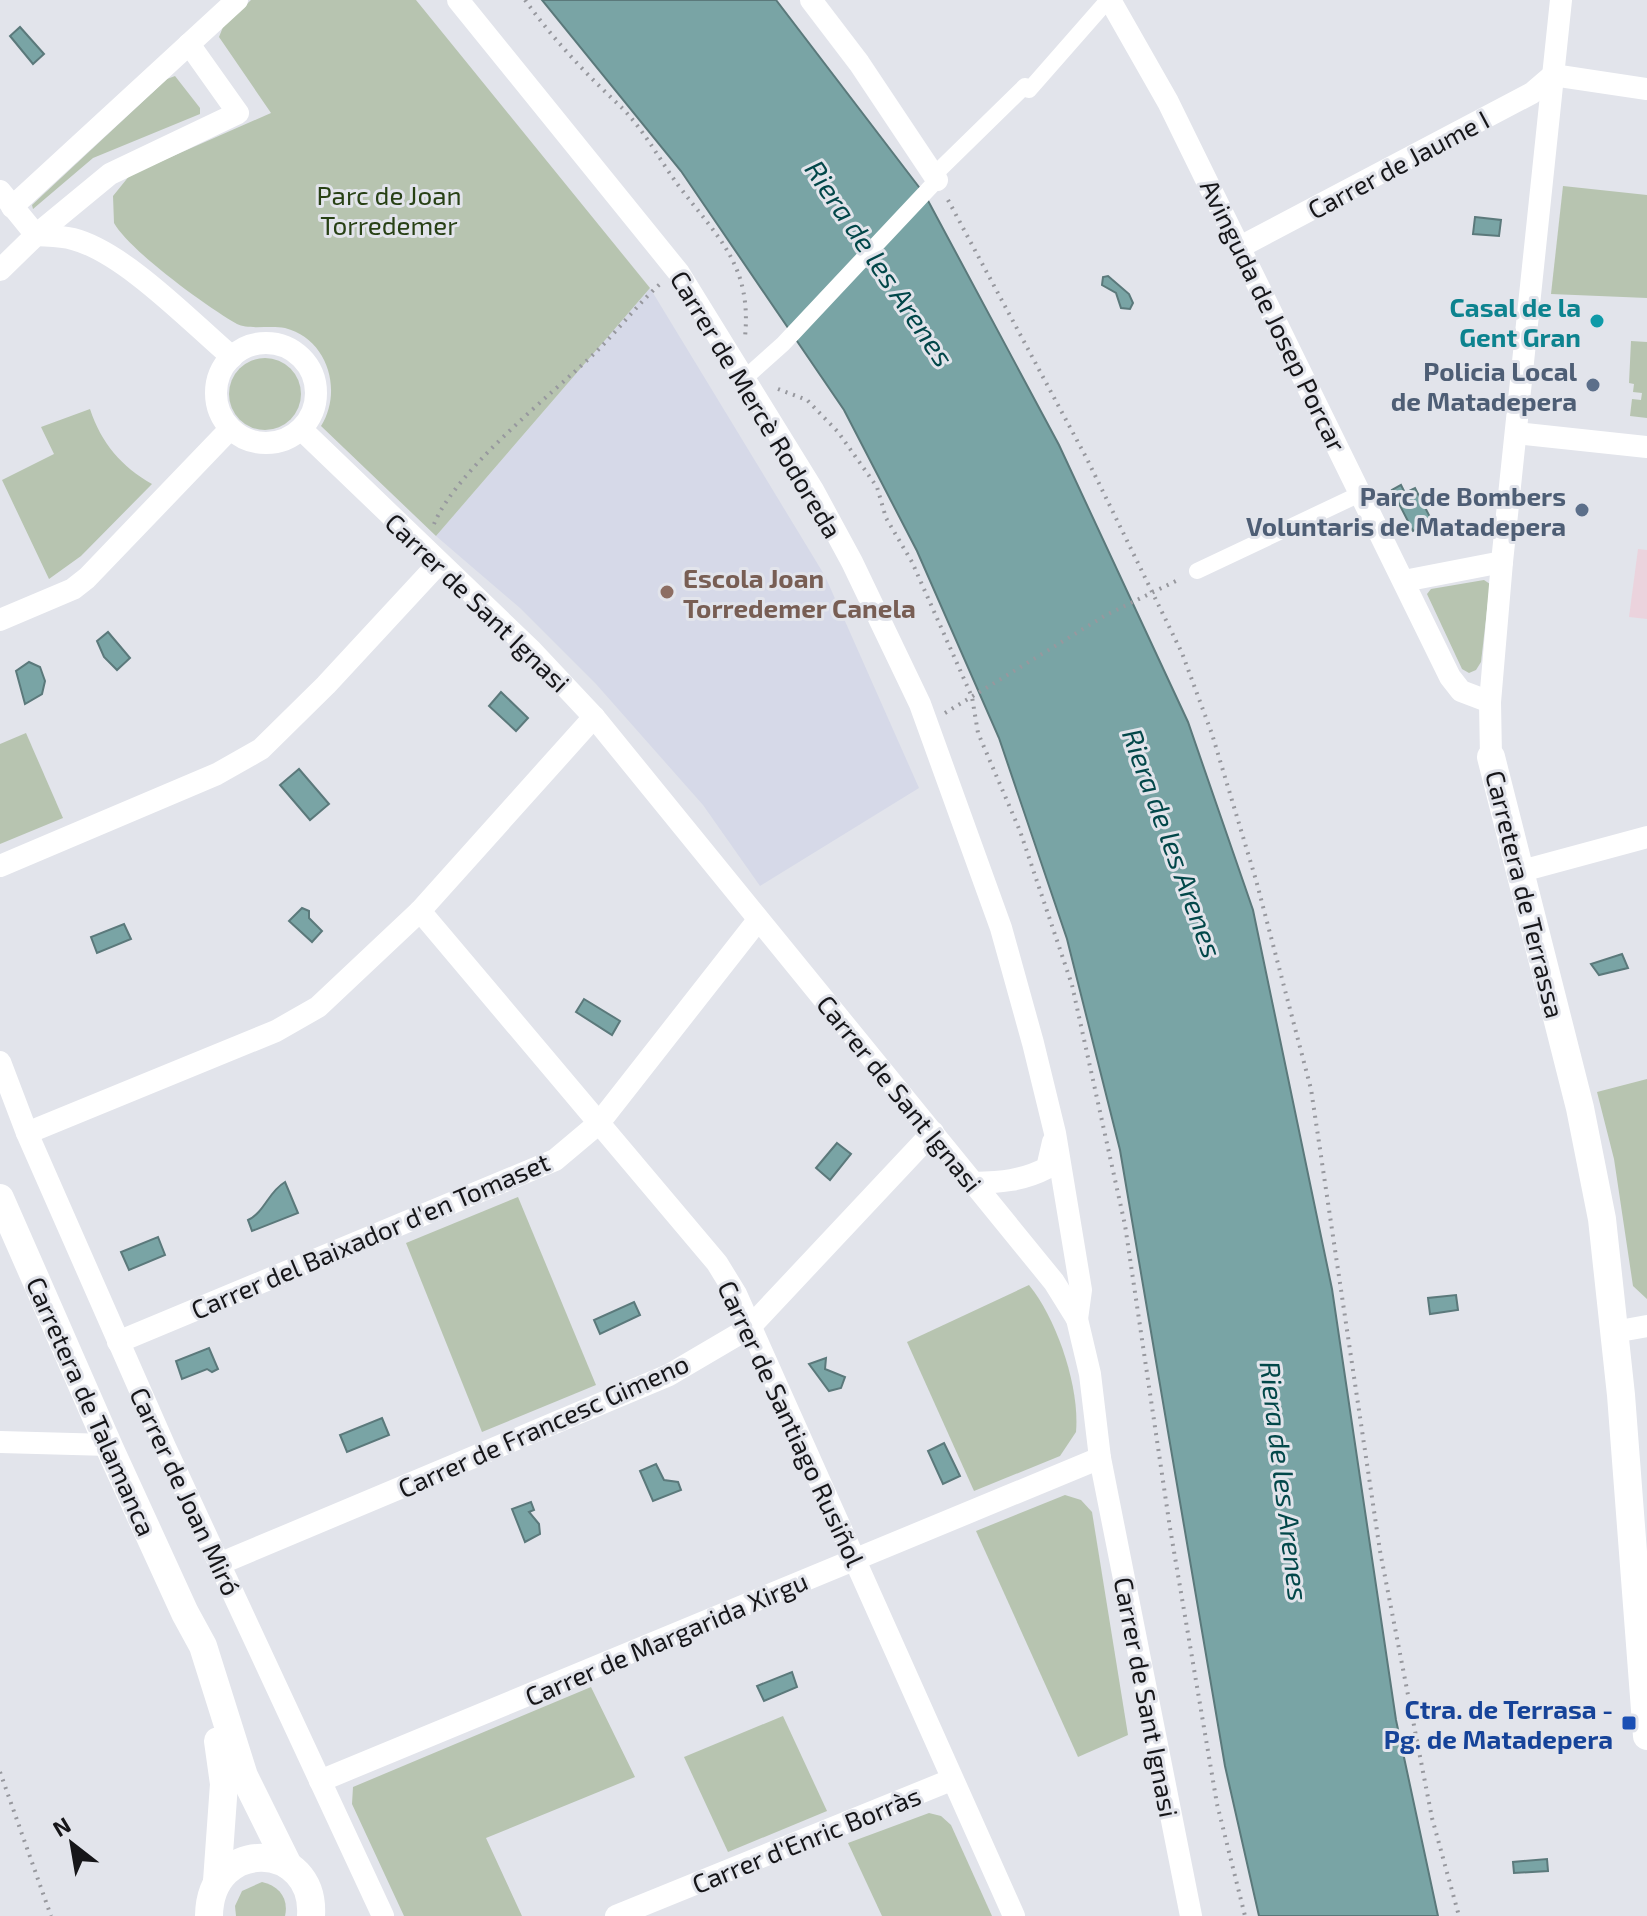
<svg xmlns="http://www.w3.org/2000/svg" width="1647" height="1916" font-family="'Exo 2',sans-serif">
	<rect width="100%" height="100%" fill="#e2e4eb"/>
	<path fill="#d6d9e8" d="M650 288 825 576 919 788 760 886 703 805 596 684 520 608 436 536Z"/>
	<path fill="#ebd3dd" d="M1638 549 1647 550V619L1629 617Z"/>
	<g fill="#b7c4b0">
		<path d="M251 0H416L650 288 436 536 321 426C343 391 328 339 285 328 271 325 248 330 237 324 207 307 130 251 114 223L113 196 130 175 271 113 219 37 223 27Z"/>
		<path d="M175 76 200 108V114L93 158 33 209 32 205 167 79Z"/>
		<path d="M1563 186 1647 195V298L1551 294Z"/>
		<path d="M1631 341 1647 342V418L1630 416 1632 399 1641 400 1642 393 1633 392 1634 384 1629 383Z"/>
		<circle cx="265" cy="394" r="36"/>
		<path d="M90 409C101 443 122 467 152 484L81 556 49 579 2 480 54 454 41 427Z"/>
		<path d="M1484 580 1490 584 1481 662 1476 670 1469 673 1462 669 1427 594 1431 589Z"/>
		<path d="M26 733 63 818 0 844V744Z"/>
		<path d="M1647 1079V1299L1633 1286 1614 1159 1597 1092Z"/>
		<path d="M518 1197 596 1385 482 1432 406 1243Z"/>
		<path d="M1029 1285C1057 1319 1080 1388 1076 1432L1060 1456 974 1491 907 1342Z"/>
		<path d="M1065 1495 1081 1500 1092 1512 1128 1735 1078 1757 976 1531Z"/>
		<path d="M591 1687 635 1777 486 1838 522 1916H404L352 1804 353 1787Z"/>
		<path d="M783 1716 827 1811 728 1852 684 1757Z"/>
		<path d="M929 1813 941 1816 951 1825 992 1916H882L848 1843Z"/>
		<path d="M262 1882C279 1886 289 1898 285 1916H236L235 1906 242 1891Z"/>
	</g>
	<g fill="#79a4a5" stroke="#5b797b" stroke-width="2">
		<path d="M542 0H776L925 195 1059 445 1188 722 1253 910 1332 1289 1396 1720 1438 1916H1259L1225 1766 1120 1150 1067 939 999 738 917 551 844 410 681 171Z"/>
		<path d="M20 27 44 54 33 64 10 36Z"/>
		<path d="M1475 217 1501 220 1499 236 1473 234Z"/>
		<path d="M1108 276 1129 294 1133 303 1130 309 1121 308 1116 293 1102 285 1103 277Z"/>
		<path d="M1401 485 1405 493 1415 488 1432 521 1413 531 1392 490Z"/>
		<path d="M108 632 130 658 117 670 104 657 97 641Z"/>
		<path d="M29 662 40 667 45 681 42 694 25 704 16 671Z"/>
		<path d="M501 692 528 718 516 731 489 706Z"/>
		<path d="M299 769 329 804 310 820 280 785Z"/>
		<path d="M302 908 309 911V918L322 931 312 942 289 921Z"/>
		<path d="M124 924 131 939 97 953 91 937Z"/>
		<path d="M1622 954 1628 968 1599 975 1591 964Z"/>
		<path d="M584 999 620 1021 612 1035 576 1012Z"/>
		<path d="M837 1143 851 1154 830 1180 816 1168Z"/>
		<path d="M285 1182 298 1213 252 1231 248 1220C265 1212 268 1192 285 1182Z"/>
		<path d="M158 1237 165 1255 129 1270 121 1252Z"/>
		<path d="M1456 1295 1458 1310 1430 1314 1428 1298Z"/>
		<path d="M634 1302 640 1315 600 1334 594 1320Z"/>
		<path d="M209 1348 218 1369 212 1372 207 1369 182 1379 176 1361Z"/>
		<path d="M826 1358 825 1369 845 1377 841 1388 829 1391 809 1364Z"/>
		<path d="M382 1418 389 1435 347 1452 340 1435Z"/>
		<path d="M944 1443 960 1476 943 1484 928 1451Z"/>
		<path d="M656 1464 664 1480 678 1482 681 1490 653 1501 640 1471Z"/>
		<path d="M531 1502 534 1510 529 1512 539 1524 540 1534 525 1542 512 1509Z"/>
		<path d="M792 1672 797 1687 764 1701 757 1686Z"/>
		<path d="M1547 1859 1548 1871 1514 1873 1513 1862Z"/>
	</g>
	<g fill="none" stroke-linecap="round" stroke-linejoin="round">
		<g stroke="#97989e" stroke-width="4" stroke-dasharray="2 6" stroke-linecap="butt">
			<path d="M525 0C553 39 585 73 619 105 643 128 659 159 678 185 718 238 752 265 745 337"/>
			<path d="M948 200 1087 459 1182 653 1212 734 1256 880 1311 1089 1380 1551 1432 1818 1459 1916"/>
			<path d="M778 389 807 400 838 432 877 487 886 518 912 562 972 697 978 733 1020 831 1072 985 1125 1225 1170 1528 1217 1804 1245 1916"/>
			<path d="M434 524C457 469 551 395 597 351 619 329 637 305 660 284"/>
			<path d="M945 713 1106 615 1180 579"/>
			<path d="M0 1772 51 1916"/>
		</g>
		<g stroke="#fff" stroke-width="16">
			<path d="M934 175 1025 86 1029 90 1108 0"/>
			<path d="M745 378 783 344 937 180"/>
			<path d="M1197 571 1362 493"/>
		</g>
		<g stroke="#fff" stroke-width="22">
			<path d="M458 0 679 273 813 490 852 562 920 704 1001 928 1033 1043 1055 1133 1081 1290 1077 1319"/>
			<path d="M811 0 859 63 937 180"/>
			<path d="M1110 0 1168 102 1450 677 1461 691 1490 702"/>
			<path d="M1553 75 1647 89"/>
			<path d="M0 191 36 235C48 236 61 236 73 239 124 252 191 322 232 357"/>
			<path d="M12 207 237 0"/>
			<path d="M1240 247 1532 93 1553 75"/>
			<path d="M0 270 36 235 110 174 238 113 189 44"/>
			<circle cx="266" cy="393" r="50"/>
			<path d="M301 429 532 651 594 717 1054 1282 1077 1319 1090 1374 1100 1458 1191 1916"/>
			<path d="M1516 433 1647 447"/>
			<path d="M1404 581 1502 562"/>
			<path d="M0 620 73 589 87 578 230 429"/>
			<path d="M1491 757 1490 702 1502 562 1561 0"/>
			<path d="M0 866 217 774 261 749 326 685 439 563"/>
			<path d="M1518 872 1647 837"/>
			<path d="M420 911 717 1263 736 1294 1014 1916"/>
			<path d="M0 1062 27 1133 165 1447 383 1916"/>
			<path d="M27 1133 276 1031 318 1007 420 911 594 717"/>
			<path d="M973 1183C1001 1182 1022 1181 1047 1168L1053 1142"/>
			<path d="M1614 1332 1647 1326"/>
			<path d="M118 1342 555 1160 599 1123 758 920"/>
			<path d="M0 1442 109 1445"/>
			<path d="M219 1564 669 1375 749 1328 933 1132"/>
			<path d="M320 1781 1100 1458"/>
			<path d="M616 1916 951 1780"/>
		</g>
		<g stroke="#fff" stroke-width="28">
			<path d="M1491 757 1580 1108 1602 1219 1621 1395 1647 1736"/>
			<path d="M0 1198 110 1449 185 1613 203 1646 244 1776 288 1865"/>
			<path d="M217 1881 224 1784 218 1741"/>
			<path d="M209 1916C210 1836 316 1841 311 1916"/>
		</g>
	</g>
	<circle fill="#0f9aa8" stroke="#e2e4eb" stroke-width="3" cx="1597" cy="321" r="8"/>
	<g fill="#5c6f8a" stroke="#e2e4eb" stroke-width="3">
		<circle cx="1593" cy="385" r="8"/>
		<circle cx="1582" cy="510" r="8"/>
	</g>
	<circle fill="#8d6e63" stroke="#e2e4eb" stroke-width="3" cx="667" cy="592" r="8"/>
	<rect fill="#1a4fb4" stroke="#e2e4eb" stroke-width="3" x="1621" y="1715" width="16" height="16" rx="4"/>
	<g text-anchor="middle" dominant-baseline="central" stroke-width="6" stroke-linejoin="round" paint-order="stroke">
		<g font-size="26" fill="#161619" stroke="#e2e4eb">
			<text transform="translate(1398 164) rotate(-28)">Carrer de Jaume I</text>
			<text transform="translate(1274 315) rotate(64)">Avinguda de Josep Porcar</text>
			<text transform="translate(757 404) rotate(59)">Carrer de Mercè Rodoreda</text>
			<text transform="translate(478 602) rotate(44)">Carrer de Sant Ignasi</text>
			<text transform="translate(1526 894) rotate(76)">Carretera de Terrassa</text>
			<text transform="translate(900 1093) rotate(51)">Carrer de Sant Ignasi</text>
			<text transform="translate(370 1235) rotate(-23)">Carrer del Baixador d'en Tomaset</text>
			<text transform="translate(92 1406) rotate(66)">Carretera de Talamanca</text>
			<text transform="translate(792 1423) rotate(65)">Carrer de Santiago Rusiñol</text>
			<text transform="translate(543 1425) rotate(-24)">Carrer de Francesc Gimeno</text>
			<text transform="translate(186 1491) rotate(65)">Carrer de Joan Miró</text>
			<text transform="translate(666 1638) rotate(-23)">Carrer de Margarida Xirgu</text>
			<text transform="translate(1147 1697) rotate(79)">Carrer de Sant Ignasi</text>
			<text transform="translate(806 1839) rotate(-22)">Carrer d'Enric Borràs</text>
		</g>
		<g font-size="26" fill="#284115" stroke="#e2e4eb">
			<text x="389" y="194">Parc de Joan<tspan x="389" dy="30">Torredemer</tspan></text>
		</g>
		<g font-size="26" font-weight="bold" fill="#0d838f" stroke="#e2e4eb" text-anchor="end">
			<text x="1581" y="306">Casal de la<tspan x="1581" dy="30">Gent Gran</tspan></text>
		</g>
		<g font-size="26" font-weight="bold" fill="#4e5e75" stroke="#e2e4eb" text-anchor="end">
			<text x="1577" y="370">Policia Local<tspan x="1577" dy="30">de Matadepera</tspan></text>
			<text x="1566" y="495">Parc de Bombers<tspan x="1566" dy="30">Voluntaris de Matadepera</tspan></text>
		</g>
		<g font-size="26" font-weight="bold" fill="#785e54" stroke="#e2e4eb" text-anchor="start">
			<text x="683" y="577">Escola Joan<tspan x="683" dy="30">Torredemer Canela</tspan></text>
		</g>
		<g font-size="26" font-weight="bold" fill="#164399" stroke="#e2e4eb" text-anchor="end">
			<text x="1613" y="1708">Ctra. de Terrasa -<tspan x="1613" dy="30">Pg. de Matadepera</tspan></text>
		</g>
		<g font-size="28" font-style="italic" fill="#024749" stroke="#e2e4eb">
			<text transform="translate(880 263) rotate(56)">Riera de les Arenes</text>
			<text transform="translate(1173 843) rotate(70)">Riera de les Arenes</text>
			<text transform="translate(1285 1481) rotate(83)">Riera de les Arenes</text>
		</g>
	</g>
	<g transform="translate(72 1844) rotate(329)" stroke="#e2e4eb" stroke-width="6" paint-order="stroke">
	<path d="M0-6L14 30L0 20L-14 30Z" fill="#161619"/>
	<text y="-12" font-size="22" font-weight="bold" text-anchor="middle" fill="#161619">N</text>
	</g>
</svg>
